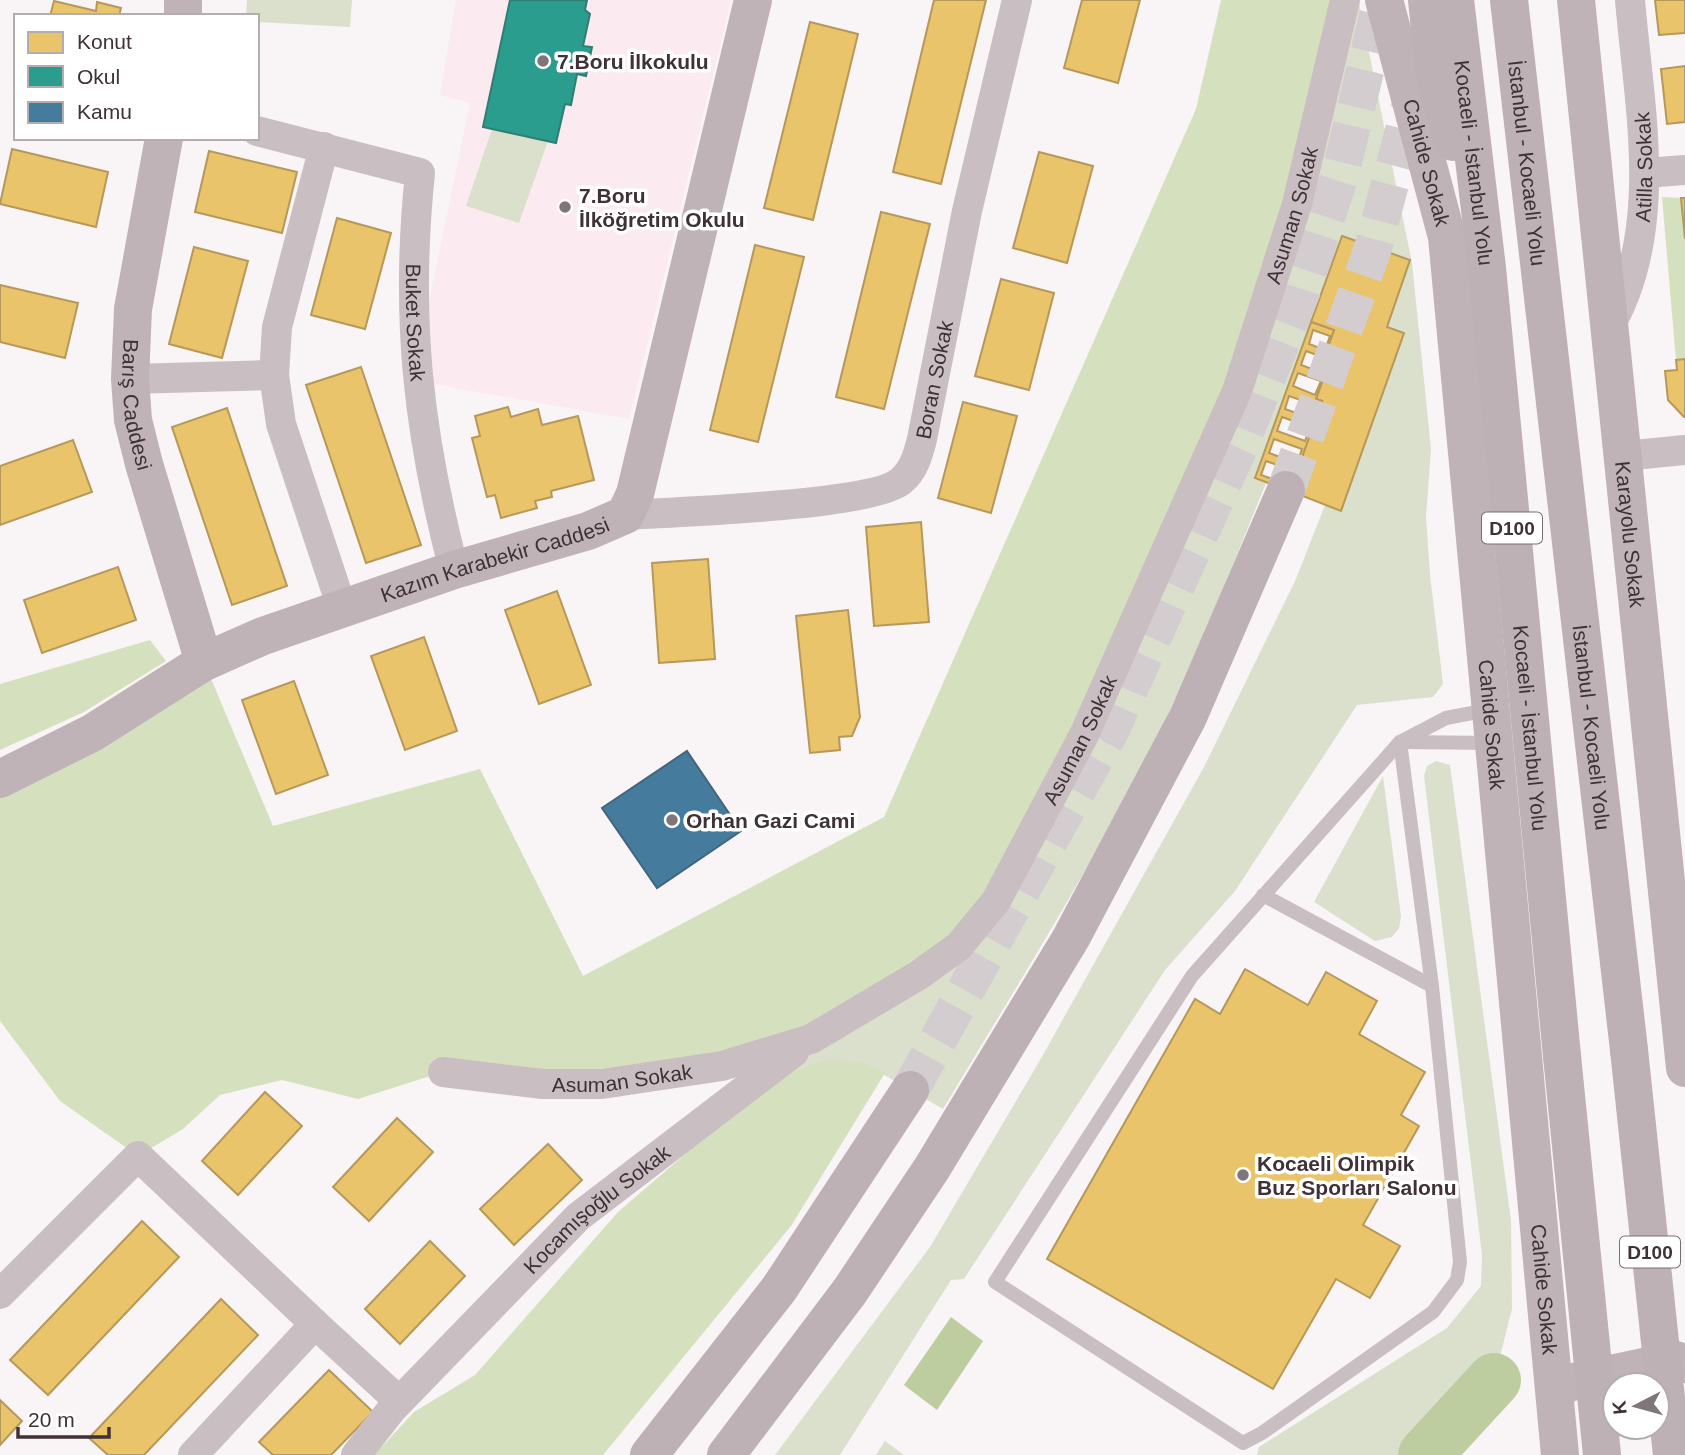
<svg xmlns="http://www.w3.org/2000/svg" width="1685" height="1455" font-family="Arial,sans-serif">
	<rect width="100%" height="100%" fill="#f9f4f6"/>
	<path fill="#fbeaef" d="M456 0H731L629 419 434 384 427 311 470 103 440 95Z"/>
	<g fill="#dae0cb">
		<path d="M247 0H352L350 27 257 22V16H246Z"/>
		<path d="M1359 3 1412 263 1431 449 1426 517 1430 575 1443 684 1433 697 1357 705 1235 891 1165 970 964 1279 951 1280 840 1455H775L930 1247 1039 1062 1204 767 1296 579 1325 505 1341 511 1404 333 1387 327 1410 260 1342 236 1255 478 1266 483C1229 574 1193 667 1148 755 1086 876 1013 992 943 1109L862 1062 771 1080Z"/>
		<path d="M492 129 548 141 519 223 466 206Z"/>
		<path d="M1436 761 1450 765 1511 1221 1512 1309 1494 1380 1424 1455H1257L1259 1447 1447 1328 1481 1286 1482 1255 1424 776 1427 766Z"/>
		<path d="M1383 776 1401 917 1399 928 1392 937 1375 941 1314 902Z"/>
		<path d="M885 1441 904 1455H876Z"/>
	</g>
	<g fill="#d5e1be">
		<path d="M1221 0H1345L1237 391 996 901 811 1039 660 1077 443 1072 358 1099 282 1080 220 1095 183 1129 138 1156 60 1101 0 1021V779L204 662 273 826 480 769 583 976 884 817 1196 109Z"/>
		<path d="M1662 197 1681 198 1685 239V359L1676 360Z"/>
		<path d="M150 640 166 661 84 712 0 750V684Z"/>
		<path d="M826 1059 862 1062 885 1073 791 1226 603 1455H374L414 1412 475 1375 618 1212 771 1080Z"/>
	</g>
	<path fill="#bdcda0" d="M951 1317 983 1341 937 1410 904 1385Z"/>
	<g fill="#e9c46a" stroke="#b6985a" stroke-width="2" fill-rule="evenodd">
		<path d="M934 0H986L941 184 893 172Z"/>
		<path d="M1082 0H1140L1118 83 1064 68Z"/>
		<path d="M1655 0H1685V33L1659 35Z"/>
		<path d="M54 1 96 11 97 2 121 8 119 16H50Z"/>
		<path d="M810 22 858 34 813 220 764 208Z"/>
		<path d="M1685 66V122L1667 124 1661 69Z"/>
		<path d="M12 149 108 172 96 227 0 204Z"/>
		<path d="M209 151 297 172 282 233 195 212Z"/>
		<path d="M1039 152 1093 166 1067 263 1013 248Z"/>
		<path d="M1681 198H1685V239Z"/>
		<path d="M881 212 930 224 884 409 836 397Z"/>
		<path d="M337 218 391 233 365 329 311 315Z"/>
		<path d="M1342 236 1410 260 1387 327 1404 333 1341 511 1290 491 1322 401 1316 399 1332 355 1326 352 1334 330 1311 322Z"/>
		<path d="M755 245 804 257 758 442 710 430Z"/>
		<path d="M194 247 248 261 222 358 169 344Z"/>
		<path d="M1001 279 1054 293 1029 390 975 376Z"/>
		<path d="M0 285 78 303 65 358 0 342Z"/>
		<path d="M1311 322 1334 330 1326 352 1332 355 1316 399 1322 401 1290 491 1255 478ZM1313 330 1330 336 1325 350 1309 344ZM1306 351 1328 359 1323 373 1301 365ZM1298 373 1321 381 1315 395 1293 386ZM1289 396 1318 406 1313 419 1285 409ZM1282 417 1310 427 1305 441 1277 431ZM1274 439 1302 449 1297 463 1269 453ZM1266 461 1294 471 1289 485 1261 475Z"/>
		<path d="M1685 359V417H1684L1668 400 1665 371 1677 370 1676 360Z"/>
		<path d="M361 367 421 545 366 563 306 385Z"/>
		<path d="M963 402 1017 416 991 513 938 498Z"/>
		<path d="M508 407 511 417 538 409 542 425 578 416 594 480 551 491 552 497 535 501 537 508 501 518 495 495 487 497 472 438 480 436 475 416Z"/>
		<path d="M227 408 287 586 232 605 172 427Z"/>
		<path d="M73 440 92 492 0 525V466Z"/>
		<path d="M921 522 929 622 874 626 866 527Z"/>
		<path d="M708 559 715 659 659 663 652 563Z"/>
		<path d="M118 567 136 620 42 653 24 600Z"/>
		<path d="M557 591 591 685 539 704 505 610Z"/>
		<path d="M848 610 860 717 852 736 839 737 840 750 810 753 796 616Z"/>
		<path d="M424 637 457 731 405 750 371 656Z"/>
		<path d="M294 681 328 775 276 794 242 700Z"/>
		<path d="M1245 969 1308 1005 1326 972 1377 1001 1359 1034 1425 1072 1401 1115 1419 1126 1363 1225 1400 1246 1370 1298 1336 1279 1273 1389 1047 1259 1195 999 1220 1014Z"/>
		<path d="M265 1092 302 1126 238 1195 202 1161Z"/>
		<path d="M397 1118 433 1152 369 1221 333 1187Z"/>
		<path d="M548 1144 582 1180 514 1245 480 1209Z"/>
		<path d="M142 1221 179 1257 48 1395 10 1360Z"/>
		<path d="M430 1241 465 1276 400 1344 365 1309Z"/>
		<path d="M221 1299 258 1335 144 1455H108L89 1438Z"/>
		<path d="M329 1370 373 1412 331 1455H273L259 1442Z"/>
		<path d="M0 1400 22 1421 0 1445Z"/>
	</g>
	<path fill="#2a9d8f" stroke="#307d74" stroke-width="2" d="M510 0H587L585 10 590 14 583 46 592 47 586 76 577 74 571 105 565 104 556 143 483 127Z"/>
	<path fill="#457b9d" stroke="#43657e" stroke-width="2" d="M687 751 741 831 657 888 602 808Z"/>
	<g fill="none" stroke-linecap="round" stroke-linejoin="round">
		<path stroke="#bdcda0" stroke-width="54" d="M1425 1455 1494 1380"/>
		<g stroke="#d4cdd0" stroke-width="38" stroke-dasharray="38 19" stroke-linecap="butt">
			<path d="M1286 490 1373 248 1415 89"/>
			<path d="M910 1090 1110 731 1239 447 1302 290 1340 175 1382 0"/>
		</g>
		<g stroke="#c9bec2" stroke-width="14">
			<path d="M1400 742 1432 986"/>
			<path d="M1402 742 1492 743"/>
			<path d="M1263 895 1432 986 1460 1262 1457 1280 1433 1312 1262 1433 1243 1443 995 1282 1192 976 1400 742 1446 718 1488 710"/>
		</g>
		<g stroke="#c9bec2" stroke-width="30">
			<path id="s1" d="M257 131 420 173C405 316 418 432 454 570"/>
			<path d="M324 147 277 327 274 375 281 424 343 611"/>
			<path d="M1645 173 1685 170"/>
			<path id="s2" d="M1608 329C1666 231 1639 107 1630 0"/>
			<path d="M130 379 274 375"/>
			<path d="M1624 456 1685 450"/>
			<path id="s3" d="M625 515C672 512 872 506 901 481 914 470 918 455 922 439L967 211 1017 0"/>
			<path id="s4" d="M443 1072 543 1084H602L722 1066 811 1039 919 975 959 946 996 901 1084 735 1237 391 1297 204 1345 0"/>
			<path d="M0 1294 138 1156 315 1324 193 1455"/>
			<path d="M315 1324 399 1401"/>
			<path id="s5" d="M356 1455 392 1409 578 1217 794 1052"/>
		</g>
		<g stroke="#c0b3b8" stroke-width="38">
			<path id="s6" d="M1384 0 1447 237 1560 1455"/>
			<path id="s7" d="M1576 0 1685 1068"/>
			<path d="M183 16V0"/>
			<path id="s8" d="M164 138 133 309 130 379 133 420 144 464 204 662"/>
			<path id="s9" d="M0 779 92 733 204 662 263 636 454 570 588 531 625 515 635 494 753 0"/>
			<path d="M1562 1387 1568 1383 1676 1360 1685 1364"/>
		</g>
		<g stroke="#bdb1b5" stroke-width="38">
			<path d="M1427 0 1435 77 1453 142"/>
			<path id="s10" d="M1455 0 1487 268 1562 1056"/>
			<path id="s11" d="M1509 0 1629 1050"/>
			<path d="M649 1455 779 1289 910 1090"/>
			<path d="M726 1455 850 1291 932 1168 1071 938 1188 717 1286 490"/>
		</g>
		<g stroke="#bdb1b5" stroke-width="38">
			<path d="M1629 1050 1672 1455"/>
			<path d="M1562 1056 1602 1455"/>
		</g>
	</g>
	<g fill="#807579" stroke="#fff" stroke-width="2.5">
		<circle cx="543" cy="61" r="7"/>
		<circle cx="565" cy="207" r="7"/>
		<circle cx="672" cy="820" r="7"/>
		<circle cx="1243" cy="1175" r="7"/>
	</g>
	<g text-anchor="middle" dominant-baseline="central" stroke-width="7" stroke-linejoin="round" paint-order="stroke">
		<g fill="#fff" stroke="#796f72" stroke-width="2">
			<rect x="1482" y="512.5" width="60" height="31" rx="5"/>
			<rect x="1620" y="1236.5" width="60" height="31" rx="5"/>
		</g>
		<g font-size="19" font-weight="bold" fill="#3f3136">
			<text x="1512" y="528">D100</text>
			<text x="1650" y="1252">D100</text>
		</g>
		<g font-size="21" font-weight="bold" fill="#3f3136" stroke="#fff" text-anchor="start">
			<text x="557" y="61">7.Boru İlkokulu</text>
			<text x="579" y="195">7.Boru<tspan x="579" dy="24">İlköğretim Okulu</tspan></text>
			<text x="686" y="820">Orhan Gazi Cami</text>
			<text x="1257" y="1163">Kocaeli Olimpik<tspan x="1257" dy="24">Buz Sporları Salonu</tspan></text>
		</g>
		<g font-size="21" fill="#3f3136" stroke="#fff">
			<text stroke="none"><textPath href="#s6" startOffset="168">Cahide Sokak</textPath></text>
			<text stroke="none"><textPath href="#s10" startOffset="164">Kocaeli - İstanbul Yolu</textPath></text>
			<text stroke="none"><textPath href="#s11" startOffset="164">İstanbul - Kocaeli Yolu</textPath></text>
			<text stroke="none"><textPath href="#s2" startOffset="168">Atilla Sokak</textPath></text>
			<text stroke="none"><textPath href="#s4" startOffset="1356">Asuman Sokak</textPath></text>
			<text stroke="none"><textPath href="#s1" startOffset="318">Buket Sokak</textPath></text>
			<text stroke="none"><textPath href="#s3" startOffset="388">Boran Sokak</textPath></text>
			<text stroke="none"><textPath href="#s8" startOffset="270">Barış Caddesi</textPath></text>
			<text stroke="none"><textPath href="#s7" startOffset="537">Karayolu Sokak</textPath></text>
			<text stroke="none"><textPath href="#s9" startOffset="544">Kazım Karabekir Caddesi</textPath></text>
			<text stroke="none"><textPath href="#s6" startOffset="735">Cahide Sokak</textPath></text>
			<text stroke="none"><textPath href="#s10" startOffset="732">Kocaeli - İstanbul Yolu</textPath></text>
			<text stroke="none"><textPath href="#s11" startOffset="732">İstanbul - Kocaeli Yolu</textPath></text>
			<text stroke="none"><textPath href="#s4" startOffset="789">Asuman Sokak</textPath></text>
			<text stroke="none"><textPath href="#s4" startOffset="180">Asuman Sokak</textPath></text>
			<text stroke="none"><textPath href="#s5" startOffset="345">Kocamışoğlu Sokak</textPath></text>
			<text stroke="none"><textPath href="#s6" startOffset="1302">Cahide Sokak</textPath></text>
		</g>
	</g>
	<rect x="14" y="14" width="245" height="126" fill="#ffffff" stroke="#b2adaf" stroke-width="2"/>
	<rect x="28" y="32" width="35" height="21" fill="#e9c46a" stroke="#b2adaf" stroke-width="2"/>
	<text x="77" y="49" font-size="21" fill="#3f3136">Konut</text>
	<rect x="28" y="66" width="35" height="21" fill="#2a9d8f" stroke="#b2adaf" stroke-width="2"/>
	<text x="77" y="84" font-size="21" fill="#3f3136">Okul</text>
	<rect x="28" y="102" width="35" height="21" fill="#457b9d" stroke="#b2adaf" stroke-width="2"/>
	<text x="77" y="119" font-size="21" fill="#3f3136">Kamu</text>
	<g transform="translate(1636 1406) rotate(264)"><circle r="33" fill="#ffffff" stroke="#b2adaf" stroke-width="2"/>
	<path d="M0-5L12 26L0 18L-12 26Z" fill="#807579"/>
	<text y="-10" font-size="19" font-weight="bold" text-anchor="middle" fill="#3f3136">K</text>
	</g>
	<path d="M18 1427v10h91v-10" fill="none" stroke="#3f3136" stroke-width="3.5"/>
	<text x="28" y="1427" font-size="21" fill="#3f3136" stroke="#ffffff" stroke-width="5" paint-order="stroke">20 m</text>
</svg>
